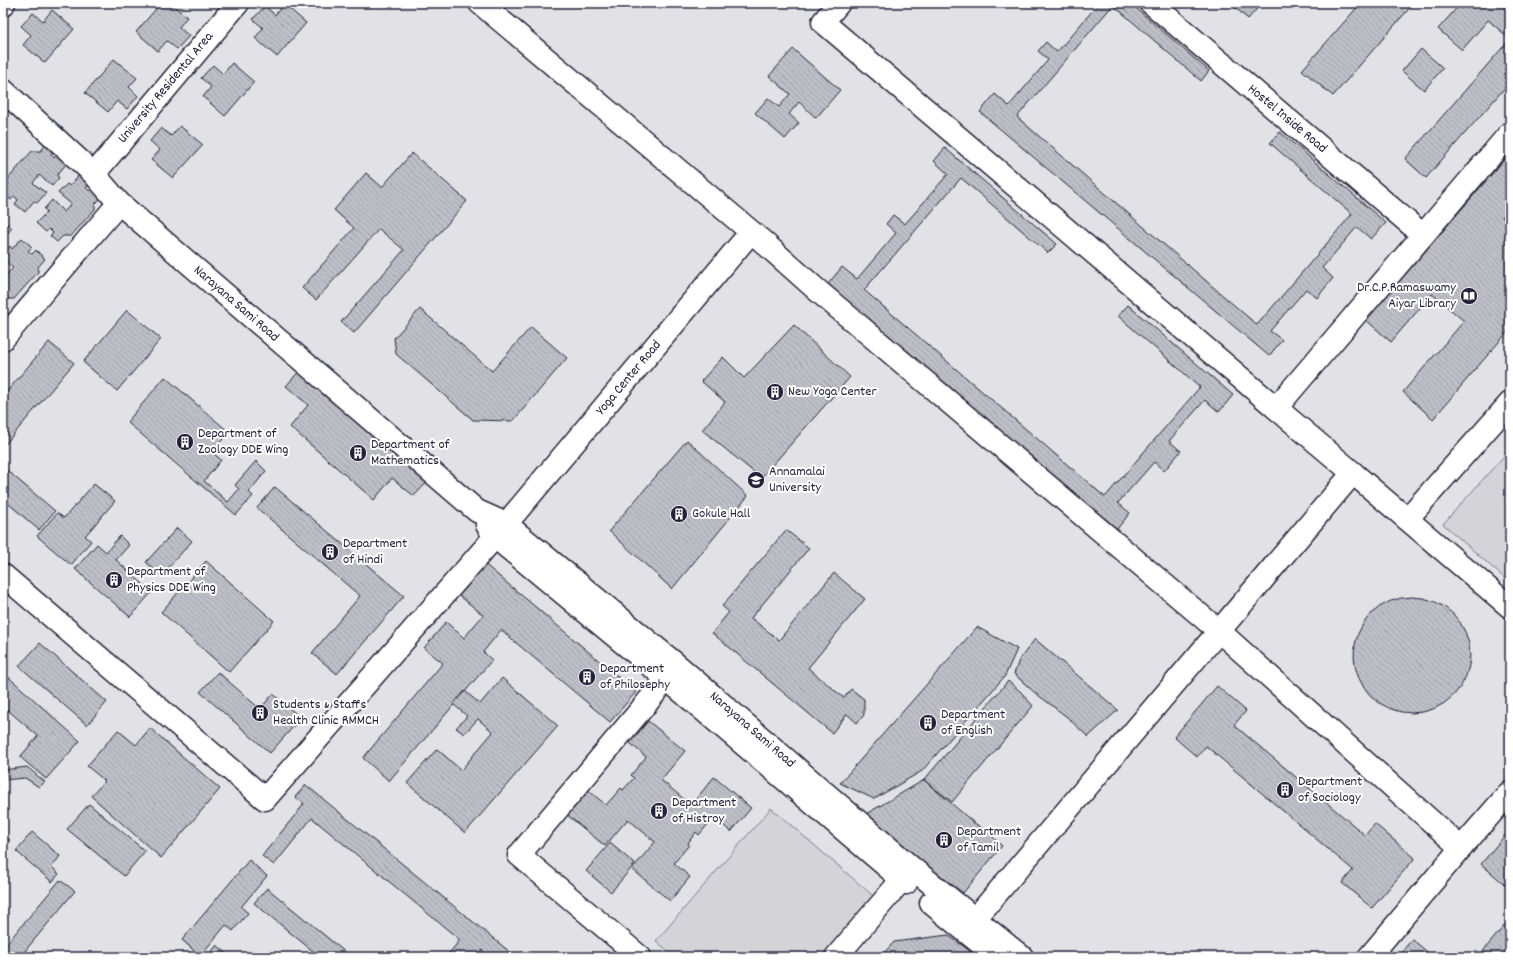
<svg xmlns="http://www.w3.org/2000/svg" width="1513" height="960" font-family="Dekko,sans-serif">
	<defs>
		<pattern id="building-back-hatch" width="6" height="6" patternUnits="userSpaceOnUse"><rect width="6" height="6" fill="#bebec6"/><path d="M-1 5l2 2M0 0l6 6M5-1l2 2" fill="none" stroke="#a3a3ab"/></pattern>
	</defs>
	<rect width="100%" height="100%" fill="#f2f2f3"/>
	<filter id="ink" filterUnits="userSpaceOnUse"><feTurbulence type="fractalNoise" baseFrequency=".025" numOctaves="2"/><feDisplacementMap in="SourceGraphic" scale="8" xChannelSelector="R" yChannelSelector="G"/><feConvolveMatrix kernelMatrix="1 2 1 2 8 2 1 2 1" color-interpolation-filters="sRGB"/></filter>
	<g filter="url(#ink)">
		<rect fill="#e2e2e6" x="3" y="3" width="1507" height="954"/>
		<g fill="#d3d3d8" stroke="#7a7a8a">
			<path d="M1510 449V583L1443 524Z"/>
			<path d="M771 808 878 900 829 957H675L656 941Z"/>
		</g>
		<g fill="url(#building-back-hatch)" stroke="#22223b">
			<path d="M161 3H170L187 17 179 27 189 36 177 49 167 41 158 51 136 32Z"/>
			<path d="M1099 3H1130L1209 71 1201 81 1113 5 1017 117 1257 325 1352 214 1270 143 1280 132 1386 223 1371 239 1357 227 1322 268 1333 278 1317 298 1306 289 1270 331 1282 340 1269 356 980 112 995 94 1009 106 1048 60 1038 51 1046 42 1057 52Z"/>
			<path d="M1230 3H1262L1248 19Z"/>
			<path d="M1361 3H1414L1333 96 1302 70Z"/>
			<path d="M1461 3H1500L1510 12V39L1488 20 1462 50 1438 29Z"/>
			<path d="M284 4 306 23 277 57 255 38 263 28 253 19 265 6 275 15Z"/>
			<path d="M52 10 74 29 45 63 23 45 31 35 21 26 33 13 43 21Z"/>
			<path d="M1510 39V82L1426 178 1405 159Z"/>
			<path d="M793 49 840 90 816 118 799 102 789 114 799 123 785 139 755 113 768 98 779 107 790 94 769 76Z"/>
			<path d="M1421 49 1443 68 1424 90 1402 71Z"/>
			<path d="M114 59 137 78 129 87 138 96 127 109 117 101 108 112 85 93Z"/>
			<path d="M232 63 254 82 225 116 203 97 211 87 201 78 213 65 223 74Z"/>
			<path d="M180 126 203 145 173 178 151 160 160 150 150 141 161 128 171 136Z"/>
			<path d="M45 145 53 151 51 154 54 158 57 155 67 163 57 175 59 178 52 186 39 175 33 183 46 193 37 203 34 201 25 212 15 204 18 200 14 196 11 200 3 193V189L8 183V179L32 151H41Z"/>
			<path d="M945 148 1057 244 1048 253 961 178 864 290 1105 497 1200 387 1118 316 1128 305 1233 395 1219 412 1205 400 1169 441 1181 451 1164 471 1154 462 1118 503 1130 513 1117 529 828 284 842 267 857 279 896 233 886 224 893 215 905 224 948 174 934 161Z"/>
			<path d="M412 153 467 201 354 333 341 322 404 250 379 229 316 300 302 288 354 228 334 210 366 173 382 187Z"/>
			<path d="M1510 153V207L1502 217 1510 224V329L1433 419 1403 392 1464 321 1432 294 1391 342 1366 320Z"/>
			<path d="M79 175 89 184 86 188 90 191 93 188 103 196 95 204V209L71 236H63L57 242 50 236 53 233 49 229 46 232 36 223 47 212 44 209 52 200 64 212 71 204 58 193 67 184 70 186Z"/>
			<path d="M3 220 12 228 3 238Z"/>
			<path d="M22 238 32 247 28 251 32 254 36 250 45 259 38 267V272L14 299H5L3 301V271L7 274 13 268 3 259V254L10 246 12 249Z"/>
			<path d="M420 309 492 371 531 327 567 358 513 421 473 420 396 354 394 338Z"/>
			<path d="M127 310 161 339 117 391 83 362Z"/>
			<path d="M794 325 850 377 761 478 702 430 725 402 701 381 723 357 744 378Z"/>
			<path d="M49 342 74 363 3 447V396Z"/>
			<path d="M301 369 429 480 414 496 392 478 374 500 290 427 308 405 286 386Z"/>
			<path d="M165 377 229 432 212 452 221 460 204 481 228 502 239 489 235 485 256 461 266 471 249 492 253 496 236 515 127 422Z"/>
			<path d="M687 440 748 496 672 589 609 531Z"/>
			<path d="M3 467 55 511 39 530 3 499Z"/>
			<path d="M94 484 115 501 85 536 91 541 71 565 37 536 57 513 64 518Z"/>
			<path d="M275 487 404 596 337 674 312 653 360 596 257 508Z"/>
			<path d="M177 528 192 541 161 576 146 562Z"/>
			<path d="M786 530 809 548 751 618 779 640 834 573 865 599 808 668 844 698 851 689 864 699V715L857 723 847 714 832 733 712 633 729 612 722 606Z"/>
			<path d="M120 536 129 545 116 560 152 592 130 617 75 569 97 544 106 552Z"/>
			<path d="M206 561 274 621 229 672 161 612Z"/>
			<path d="M481 561 636 692 610 722 501 630 483 652 492 660 389 781 363 758 443 663 424 648 446 622 464 638 483 615 455 592Z"/>
			<circle cx="1412" cy="655" r="58"/>
			<path d="M977 627 1017 649 1005 676 922 771 874 799 840 783Z"/>
			<path d="M1035 639 1118 710 1088 737 1067 717 1034 692 1014 674 1019 660Z"/>
			<path d="M40 643 107 702 87 725 19 666Z"/>
			<path d="M218 672 260 709 273 694 301 718 270 753 200 692Z"/>
			<path d="M4 673 80 741 46 779 20 757 38 736 3 706Z"/>
			<path d="M502 678 558 726 465 833 407 783 437 749 461 770 493 732 478 719 464 734 456 728 467 716 453 704 465 691 480 704Z"/>
			<path d="M1008 681 1021 692 1033 706 952 802 924 780Z"/>
			<path d="M1217 686 1246 711 1234 725 1365 835 1375 824 1415 858 1372 908 1342 883 1353 870 1206 746 1197 757 1174 737Z"/>
			<path d="M648 721 685 751 661 780 691 805 714 777 751 808 731 832 714 817 699 835 696 832 688 843 689 845 674 863 690 877 670 901 632 869 655 842 628 819 605 846 566 814 587 789 606 805 621 788 623 790 634 778 631 775 646 757 630 743Z"/>
			<path d="M150 728 220 789 161 858 91 796 105 781 87 766 118 730 136 745Z"/>
			<path d="M27 767 45 782 39 787 25 778 3 780V770Z"/>
			<path d="M924 780 973 822 989 833 1002 846 963 893 880 830 866 814Z"/>
			<path d="M306 785 516 957H490L482 950 477 957H446L460 940 312 818 274 865 262 856 304 804 295 797Z"/>
			<path d="M89 804 145 851 124 876 67 829Z"/>
			<path d="M1510 829V889L1481 864Z"/>
			<path d="M32 832 60 856 52 867 59 874 52 882 16 851Z"/>
			<path d="M3 834 10 840 3 848Z"/>
			<path d="M610 843 635 864 611 892 586 871Z"/>
			<path d="M249 860 267 876 241 907 248 913 233 931 226 925 200 956 182 940Z"/>
			<path d="M60 880 75 891 20 957H3V948Z"/>
			<path d="M267 888 351 957H320L254 903Z"/>
			<path d="M1510 919V957H1478Z"/>
			<path d="M948 935 978 957H880L894 942Z"/>
			<path d="M1412 939 1433 957H1398Z"/>
			<path d="M217 945 231 957H207Z"/>
		</g>
		<g fill="none" stroke-linecap="round" stroke-linejoin="round">
			<defs>
				<g id="minor">
					<path d="M480 3 761 240 817 290 1219 631 1461 848"/>
					<path d="M839 3 823 22 1276 408"/>
					<path d="M1151 3 1423 235"/>
					<path d="M3 5 4 3"/>
					<path d="M3 90 94 174 119 203 477 511 506 524 678 666 912 868 1022 957"/>
					<path d="M94 174 238 3"/>
					<path d="M3 339 119 203"/>
					<path d="M1353 473 1276 408 1510 133"/>
					<path d="M1407 519 1510 403"/>
					<path d="M487 525 495 537 667 679 906 883"/>
					<path d="M3 575 265 799 506 524 751 232"/>
					<path d="M931 903 997 957"/>
					<path d="M975 919 1353 473 1510 607"/>
					<path d="M640 957 519 855 676 668"/>
					<path d="M836 957 911 869"/>
					<path d="M1369 957 1461 848 1510 792"/>
				</g>
			</defs>
			<use href="#minor" stroke="#22223b" stroke-width="25"/>
			<use href="#minor" stroke="#fff" stroke-width="22"/>
		</g>
	</g>
	<defs>
		<symbol id="library-disc" viewBox="-11 -11 22 22"><circle r="9.5" fill="#22223b" stroke="#fff"/><path d="M-6-4Q-3-5.5-.7-3.5V5Q-3 3-6 4ZM6-4Q3-5.5 .7-3.5V5Q3 3 6 4Z" fill="#fff"/></symbol>
		<symbol id="building-disc" viewBox="-11 -11 22 22"><circle r="9.5" fill="#22223b" stroke="#fff"/><path d="M-4-6H4V6H1V3H-1V6H-4ZM-2.5-4.3h1.7v1.8h-1.7ZM.8-4.3h1.7v1.8H.8ZM-2.5-1h1.7V.8h-1.7ZM.8-1h1.7V.8H.8Z" fill="#fff"/></symbol>
		<symbol id="university-disc" viewBox="-11 -11 22 22"><circle r="9.5" fill="#22223b" stroke="#fff"/><path d="M0-5L7-2L0 1L-7-2ZM-4 1L0 2.5L4 1V4Q0 6-4 4Z" fill="#fff"/></symbol>
	</defs>
	<g fill-rule="evenodd">
		<use href="#library-disc" x="1459" y="286" width="20" height="20"/>
		<use href="#building-disc" x="765" y="382" width="20" height="20"/>
		<use href="#building-disc" x="175" y="432" width="20" height="20"/>
		<use href="#building-disc" x="348" y="443" width="20" height="20"/>
		<use href="#university-disc" x="746" y="470" width="20" height="20"/>
		<use href="#building-disc" x="669" y="504" width="20" height="20"/>
		<use href="#building-disc" x="320" y="542" width="20" height="20"/>
		<use href="#building-disc" x="104" y="570" width="20" height="20"/>
		<use href="#building-disc" x="577" y="667" width="20" height="20"/>
		<use href="#building-disc" x="250" y="703" width="20" height="20"/>
		<use href="#building-disc" x="918" y="713" width="20" height="20"/>
		<use href="#building-disc" x="1275" y="780" width="20" height="20"/>
		<use href="#building-disc" x="649" y="801" width="20" height="20"/>
		<use href="#building-disc" x="934" y="830" width="20" height="20"/>
	</g>
	<g text-anchor="middle" dominant-baseline="central" stroke-width="4" stroke-linejoin="round" paint-order="stroke">
		<g font-size="14" fill="#22223b" stroke="#fff">
			<text transform="translate(166 88) rotate(-50)">University Residental Area</text>
			<text transform="translate(1287 119) rotate(40)">Hostel Inside Road</text>
			<text transform="translate(236 304) rotate(41)">Narayana Sami Road</text>
			<text transform="translate(629 378) rotate(-50)">Yoga Center Road</text>
			<text transform="translate(752 730) rotate(41)">Narayana Sami Road</text>
		</g>
		<g font-size="14" fill="#22223b" stroke="#fff" text-anchor="start">
			<text x="1456" y="288" text-anchor="end">Dr.C.P.Ramaswamy<tspan x="1456" dy="16">Aiyar Library</tspan></text>
			<text x="788" y="392">New Yoga Center</text>
			<text x="198" y="434">Department of<tspan x="198" dy="16">Zoology DDE Wing</tspan></text>
			<text x="371" y="445">Department of<tspan x="371" dy="16">Mathematics</tspan></text>
			<text x="769" y="472">Annamalai<tspan x="769" dy="16">University</tspan></text>
			<text x="692" y="514">Gokule Hall</text>
			<text x="343" y="544">Department<tspan x="343" dy="16">of Hindi</tspan></text>
			<text x="127" y="572">Department of<tspan x="127" dy="16">Physics DDE Wing</tspan></text>
			<text x="600" y="669">Department<tspan x="600" dy="16">of Philosephy</tspan></text>
			<text x="273" y="705">Students &amp; Staffs<tspan x="273" dy="16">Health Clinic RMMCH</tspan></text>
			<text x="941" y="715">Department<tspan x="941" dy="16">of English</tspan></text>
			<text x="1298" y="782">Department<tspan x="1298" dy="16">of Sociology</tspan></text>
			<text x="672" y="803">Department<tspan x="672" dy="16">of Histroy</tspan></text>
			<text x="957" y="832">Department<tspan x="957" dy="16">of Tamil</tspan></text>
		</g>
	</g>
	<rect width="1513" height="960" fill="none" stroke="#fff" stroke-width="16"/>
	<rect x="8" y="8" width="1497" height="944" fill="none" stroke="#22223b" stroke-width="1.5" filter="url(#ink)"/>
</svg>
